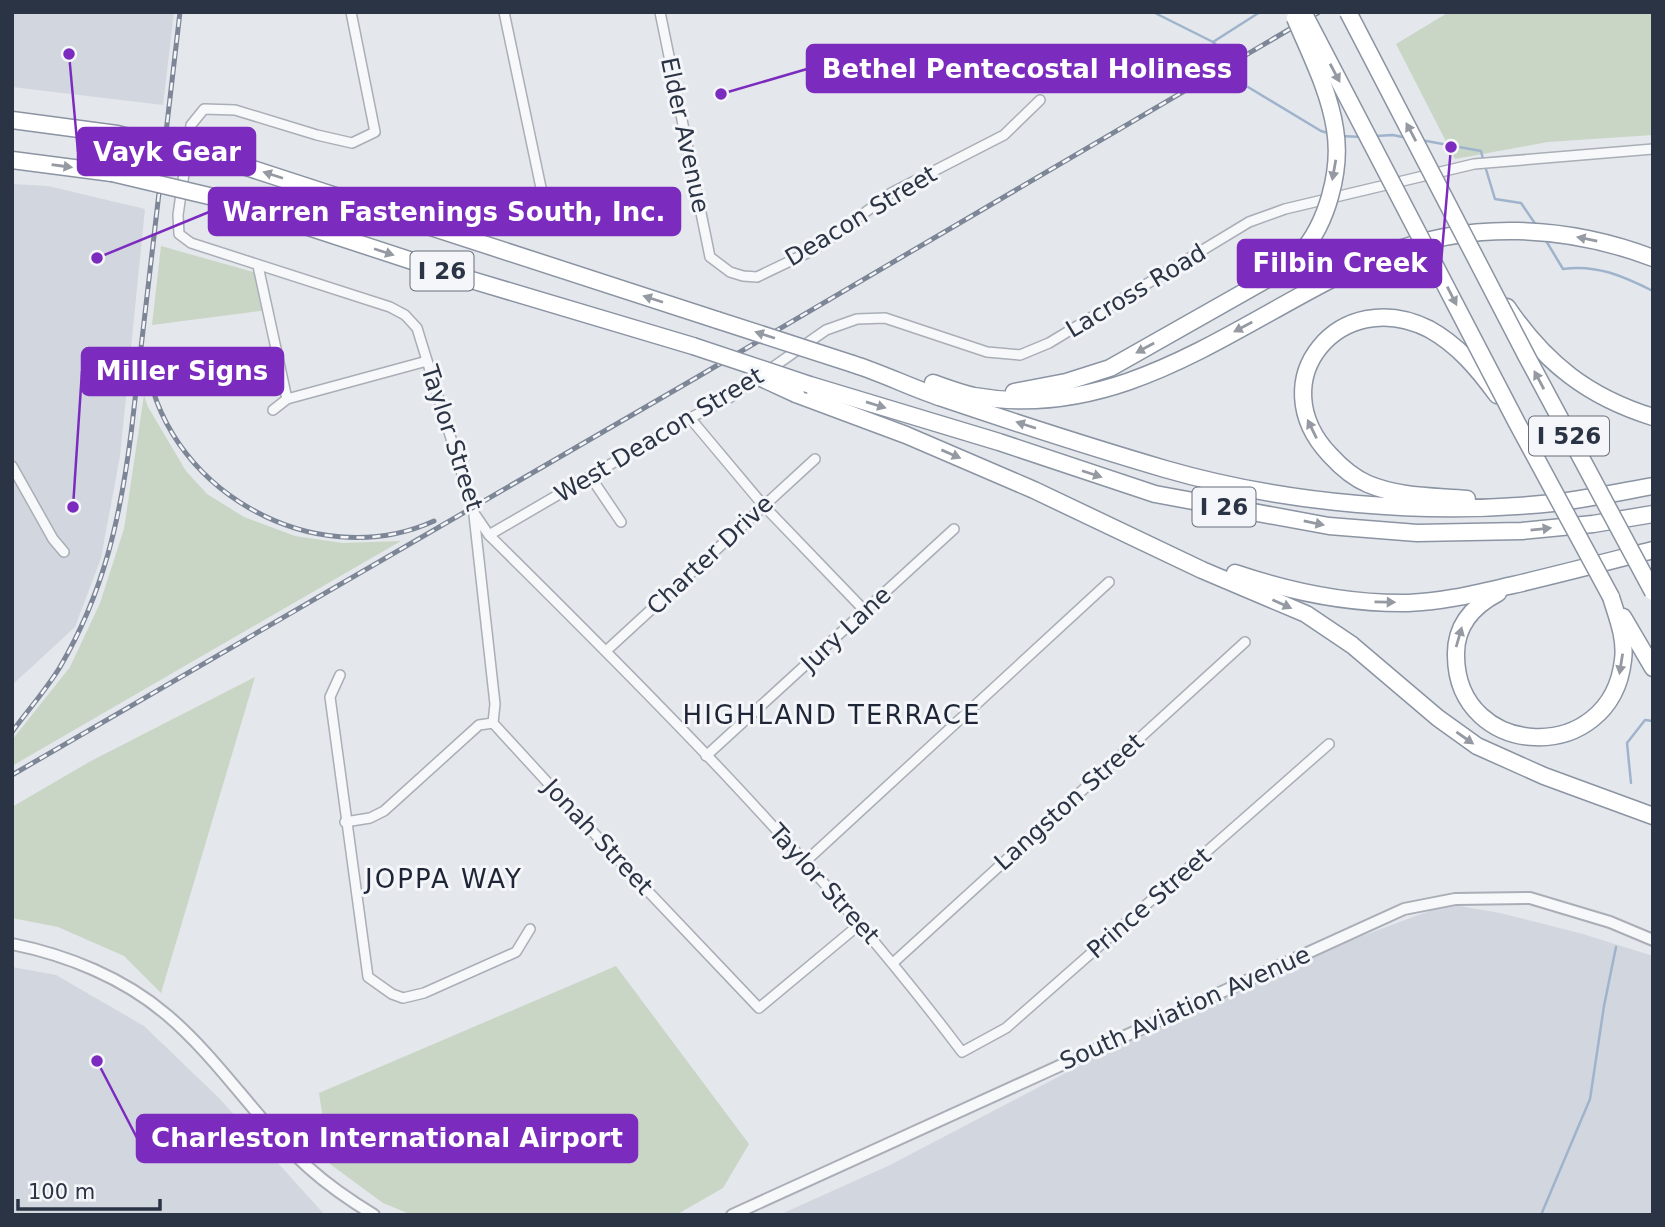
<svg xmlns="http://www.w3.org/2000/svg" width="1665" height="1227" font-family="'DejaVu Sans',sans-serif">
	<rect width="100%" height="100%" fill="#e4e7ec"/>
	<g fill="#d2d6de">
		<path d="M12 12H174L163 105 12 87Z"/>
		<path d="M12 184 48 186 145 209 120 456 101 558 75 627 12 685Z"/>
		<path d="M1448 904 1500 913 1583 934 1653 956V1215H779L888 1166 1198 1004 1311 955Z"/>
		<path d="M12 967 56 975 144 1026 218 1097 325 1215H12Z"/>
	</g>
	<g fill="#c9d6c5">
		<path d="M1449 12H1653V135L1548 142 1455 159 1396 44Z"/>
		<path d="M161 246 260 274 268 310 152 325Z"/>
		<path d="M144 395 148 407 186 471 207 494 244 517 295 536 343 543 401 541 12 766V740L70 667 100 603 124 529Z"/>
		<path d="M255 677 161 993 124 956 58 927 12 918V807L89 762Z"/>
		<path d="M616 966 749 1144 723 1188 676 1215H412L383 1203 330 1164 319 1093Z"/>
	</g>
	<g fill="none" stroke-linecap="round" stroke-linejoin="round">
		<g stroke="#9fb4cc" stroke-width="2.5">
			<path d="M1153 12 1213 42 1230 58"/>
			<path d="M1213 42 1260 12"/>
			<path d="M1248 87 1321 131 1328 133"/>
			<path d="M1341 136 1362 137"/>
			<path d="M1376 136 1393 135 1407 138"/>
			<path d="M1421 140 1481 151 1483 159"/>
			<path d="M1485 166 1495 199 1521 203 1536 225"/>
			<path d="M1545 239 1563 269C1596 264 1623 276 1653 291"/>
			<path d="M1631 783 1627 743 1645 720 1653 721"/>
			<path d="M1541 1215 1590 1099 1604 1006 1616 947"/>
		</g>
		<defs>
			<g id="minor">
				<path d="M351 12 375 132 352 143 317 135 235 110 204 109 191 125 178 215 179 234 191 243 390 307 405 315 417 328 474 513 489 535C655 699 821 865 962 1052L1006 1028 1329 744"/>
				<path d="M504 12 544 202"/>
				<path d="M660 12 710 257 730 272 743 276 757 277 807 253 827 241 891 193 1004 135 1040 100"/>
				<path d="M258 266 287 399"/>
				<path d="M273 410 287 399 427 361"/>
				<path d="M690 418 763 505 865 611"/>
				<path d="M12 466 53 539 64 552"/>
				<path d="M590 476 621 522"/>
				<path d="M474 515 495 704 493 723 625 867 759 1008 860 924"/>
				<path d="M489 535 690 418 729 398 826 330 857 319 885 318 987 352 1020 355 1049 343 1249 222 1285 209 1474 164 1653 149"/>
				<path d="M606 651 815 459"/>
				<path d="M340 675 330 697 368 977 392 994 403 998 424 993 516 952 530 929"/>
				<path d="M706 756 954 529"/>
				<path d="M345 822 370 818 384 811 479 725 493 723"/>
				<path d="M806 861 1109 582"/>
				<path d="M893 963 1245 642"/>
			</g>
			<g id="tertiary">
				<path d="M12 944C67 955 124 978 167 1015 220 1060 257 1121 309 1168 329 1186 351 1201 374 1215"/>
				<path d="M732 1215 1404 909 1455 899 1530 898 1610 922 1653 940"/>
			</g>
			<g id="motorway">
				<path d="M12 120 117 134"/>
				<path d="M12 160 112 173"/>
				<path d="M234 163 717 320"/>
				<path d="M226 200 458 276 693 346"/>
				<path d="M1507 307C1545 363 1588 397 1653 417"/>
				<path d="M853 364C884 374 912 388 942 398 1016 423 1090 447 1165 469 1286 504 1428 516 1553 503 1587 499 1620 492 1653 486"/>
				<path d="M933 383C947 388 960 393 974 396 1131 424 1248 311 1383 255 1469 220 1567 225 1653 258"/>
				<path d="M810 385 999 442 1155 494 1329 526 1417 533 1522 531 1593 524 1653 514"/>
				<path d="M1014 392 1066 382 1110 368 1269 278"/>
				<path d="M796 394 906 435 1034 490 1202 570 1306 614 1352 645 1438 718 1477 746 1544 776 1653 816"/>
				<path d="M1467 499C1433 496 1399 497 1368 484 1354 478 1340 466 1330 455 1259 380 1341 284 1429 329 1458 345 1478 369 1497 395"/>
				<path d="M1235 573C1291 592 1348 604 1408 603 1443 602 1478 593 1513 585 1560 574 1606 562 1653 550"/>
				<path d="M1498 593C1473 606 1455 626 1456 656 1457 760 1611 767 1623 660 1626 638 1617 617 1611 597"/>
				<path d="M1623 617 1653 668"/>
			</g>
		</defs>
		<use href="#minor" stroke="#a9aeb7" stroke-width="12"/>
		<use href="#tertiary" stroke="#a9aeb7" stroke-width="14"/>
		<use href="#motorway" stroke="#8b94a3" stroke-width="19"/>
		<use href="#minor" stroke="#f7f8fa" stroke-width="9"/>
		<use href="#tertiary" stroke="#f7f8fa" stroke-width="10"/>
		<use href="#motorway" stroke="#fff" stroke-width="16"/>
		<defs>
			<g id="rail">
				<path d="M146 355C159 487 313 576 434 521"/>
				<path d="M12 732C28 710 46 690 60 667 104 592 120 519 131 434L180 12"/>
				<path d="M12 775 694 379 1319 12"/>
			</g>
		</defs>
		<use href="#rail" stroke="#7d8696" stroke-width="5"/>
		<use href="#rail" stroke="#f4f6f9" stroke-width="2.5" stroke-dasharray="8" stroke-linecap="butt"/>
		<defs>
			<g id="motorway-bridge">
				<path d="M1303 12 1517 423 1611 597"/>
				<path d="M1348 12 1527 357 1653 592"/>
				<path d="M117 134 234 163"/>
				<path d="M112 173 226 200"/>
				<path d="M1269 278C1279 271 1290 265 1299 255 1327 225 1342 170 1335 129 1329 90 1310 54 1295 18"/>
				<path d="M717 320 853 364"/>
				<path d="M693 346 810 385"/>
				<path d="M759 377 796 394"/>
			</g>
		</defs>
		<use href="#motorway-bridge" stroke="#8b94a3" stroke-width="19" stroke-linecap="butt"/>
		<use href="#motorway-bridge" stroke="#fff" stroke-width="16"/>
	</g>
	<defs><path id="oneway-solid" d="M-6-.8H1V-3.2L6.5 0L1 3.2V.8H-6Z" transform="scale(1.75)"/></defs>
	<g fill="#959aa2">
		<use href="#oneway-solid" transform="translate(1335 73) rotate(62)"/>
		<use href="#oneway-solid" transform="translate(1411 132) rotate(-118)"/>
		<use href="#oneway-solid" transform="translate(62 166) rotate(8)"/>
		<use href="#oneway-solid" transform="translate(1334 170) rotate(100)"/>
		<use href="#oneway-solid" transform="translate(273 175) rotate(-162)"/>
		<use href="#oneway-solid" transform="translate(1587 239) rotate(-168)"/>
		<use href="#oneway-solid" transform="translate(384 252) rotate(18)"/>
		<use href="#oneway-solid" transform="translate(1452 296) rotate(63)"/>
		<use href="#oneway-solid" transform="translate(653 299) rotate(-162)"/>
		<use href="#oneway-solid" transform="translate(1243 327) rotate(152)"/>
		<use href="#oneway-solid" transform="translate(765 335) rotate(-162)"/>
		<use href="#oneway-solid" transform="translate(1145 348) rotate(151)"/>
		<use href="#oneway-solid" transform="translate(1539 380) rotate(-118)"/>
		<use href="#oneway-solid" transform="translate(876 405) rotate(17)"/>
		<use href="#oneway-solid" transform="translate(1026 425) rotate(-162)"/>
		<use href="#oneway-solid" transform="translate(1312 429) rotate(-116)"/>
		<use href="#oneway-solid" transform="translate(951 454) rotate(23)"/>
		<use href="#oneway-solid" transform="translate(1092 474) rotate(18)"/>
		<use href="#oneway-solid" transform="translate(1314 523) rotate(11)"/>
		<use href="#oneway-solid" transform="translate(1541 529) rotate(-6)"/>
		<use href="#oneway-solid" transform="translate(1385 602) rotate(1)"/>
		<use href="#oneway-solid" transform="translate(1282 604) rotate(24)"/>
		<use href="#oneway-solid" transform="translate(1459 637) rotate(-74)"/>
		<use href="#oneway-solid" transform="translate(1621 664) rotate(99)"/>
		<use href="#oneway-solid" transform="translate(1465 738) rotate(35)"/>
	</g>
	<g text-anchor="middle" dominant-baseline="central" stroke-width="6" stroke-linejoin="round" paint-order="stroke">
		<g fill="#f4f6f9" stroke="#676e7b" stroke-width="2">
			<rect x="410.5" y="251.5" width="63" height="39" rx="5"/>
			<rect x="1529" y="416.5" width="80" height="39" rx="5"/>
			<rect x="1192.5" y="487.5" width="63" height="39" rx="5"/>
		</g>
		<g font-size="23" font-weight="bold" fill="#2b3445">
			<text x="442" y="271">I 26</text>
			<text x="1569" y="436">I 526</text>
			<text x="1224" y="507">I 26</text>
		</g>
		<g font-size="24" fill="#2b3445" stroke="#f4f6f9">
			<text transform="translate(685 135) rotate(78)">Elder Avenue</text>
			<text transform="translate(861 216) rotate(-31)">Deacon Street</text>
			<text transform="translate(1136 291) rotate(-31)">Lacross Road</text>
			<text transform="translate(659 435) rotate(-31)">West Deacon Street</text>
			<text transform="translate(452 438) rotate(72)">Taylor Street</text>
			<text transform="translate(710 555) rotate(-43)">Charter Drive</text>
			<text transform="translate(846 629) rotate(-43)">Jury Lane</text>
			<text transform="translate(1069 802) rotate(-42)">Langston Street</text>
			<text transform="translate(598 837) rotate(47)">Jonah Street</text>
			<text transform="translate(824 884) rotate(48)">Taylor Street</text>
			<text transform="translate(1149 903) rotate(-41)">Prince Street</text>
			<text transform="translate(1185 1008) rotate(-24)">South Aviation Avenue</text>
		</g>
		<g font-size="26" letter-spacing="2" fill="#1d2536" stroke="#f4f6f9">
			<text x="832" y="715">HIGHLAND TERRACE</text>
			<text x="444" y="879">JOPPA WAY</text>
		</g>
	</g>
	<path fill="none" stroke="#7b2cbf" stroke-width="2.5" d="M721 94L807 69M69 54L78 152M97 258L209 212M1451 147L1441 263M73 507L82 371M97 1061L137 1138"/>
	<g fill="#7b2cbf" stroke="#f4f6f9" stroke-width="2.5">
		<circle cx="721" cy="94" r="7"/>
		<circle cx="69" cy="54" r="7"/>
		<circle cx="97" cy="258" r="7"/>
		<circle cx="1451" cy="147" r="7"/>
		<circle cx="73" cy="507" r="7"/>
		<circle cx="97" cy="1061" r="7"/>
	</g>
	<g fill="#7b2cbf" stroke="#7b2cbf" stroke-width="2.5">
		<rect x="807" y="45" width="439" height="47" rx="7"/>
		<rect x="78" y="128" width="177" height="47" rx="7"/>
		<rect x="209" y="188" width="471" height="47" rx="7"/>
		<rect x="1238" y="240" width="203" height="47" rx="7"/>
		<rect x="82" y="348" width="201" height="47" rx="7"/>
		<rect x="137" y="1115" width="500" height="47" rx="7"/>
	</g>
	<g font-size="26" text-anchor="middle" font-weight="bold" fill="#fff">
		<text x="1027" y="78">Bethel Pentecostal Holiness</text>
		<text x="167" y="161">Vayk Gear</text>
		<text x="444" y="221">Warren Fastenings South, Inc.</text>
		<text x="1340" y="272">Filbin Creek</text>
		<text x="182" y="380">Miller Signs</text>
		<text x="387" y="1147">Charleston International Airport</text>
	</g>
	<rect width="1665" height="1227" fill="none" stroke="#2b3445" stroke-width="28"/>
	<path d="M18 1199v10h142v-10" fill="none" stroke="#2b3445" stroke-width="3.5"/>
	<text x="28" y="1199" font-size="21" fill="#2b3445" stroke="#f4f6f9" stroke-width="5" paint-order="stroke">100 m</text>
</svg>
